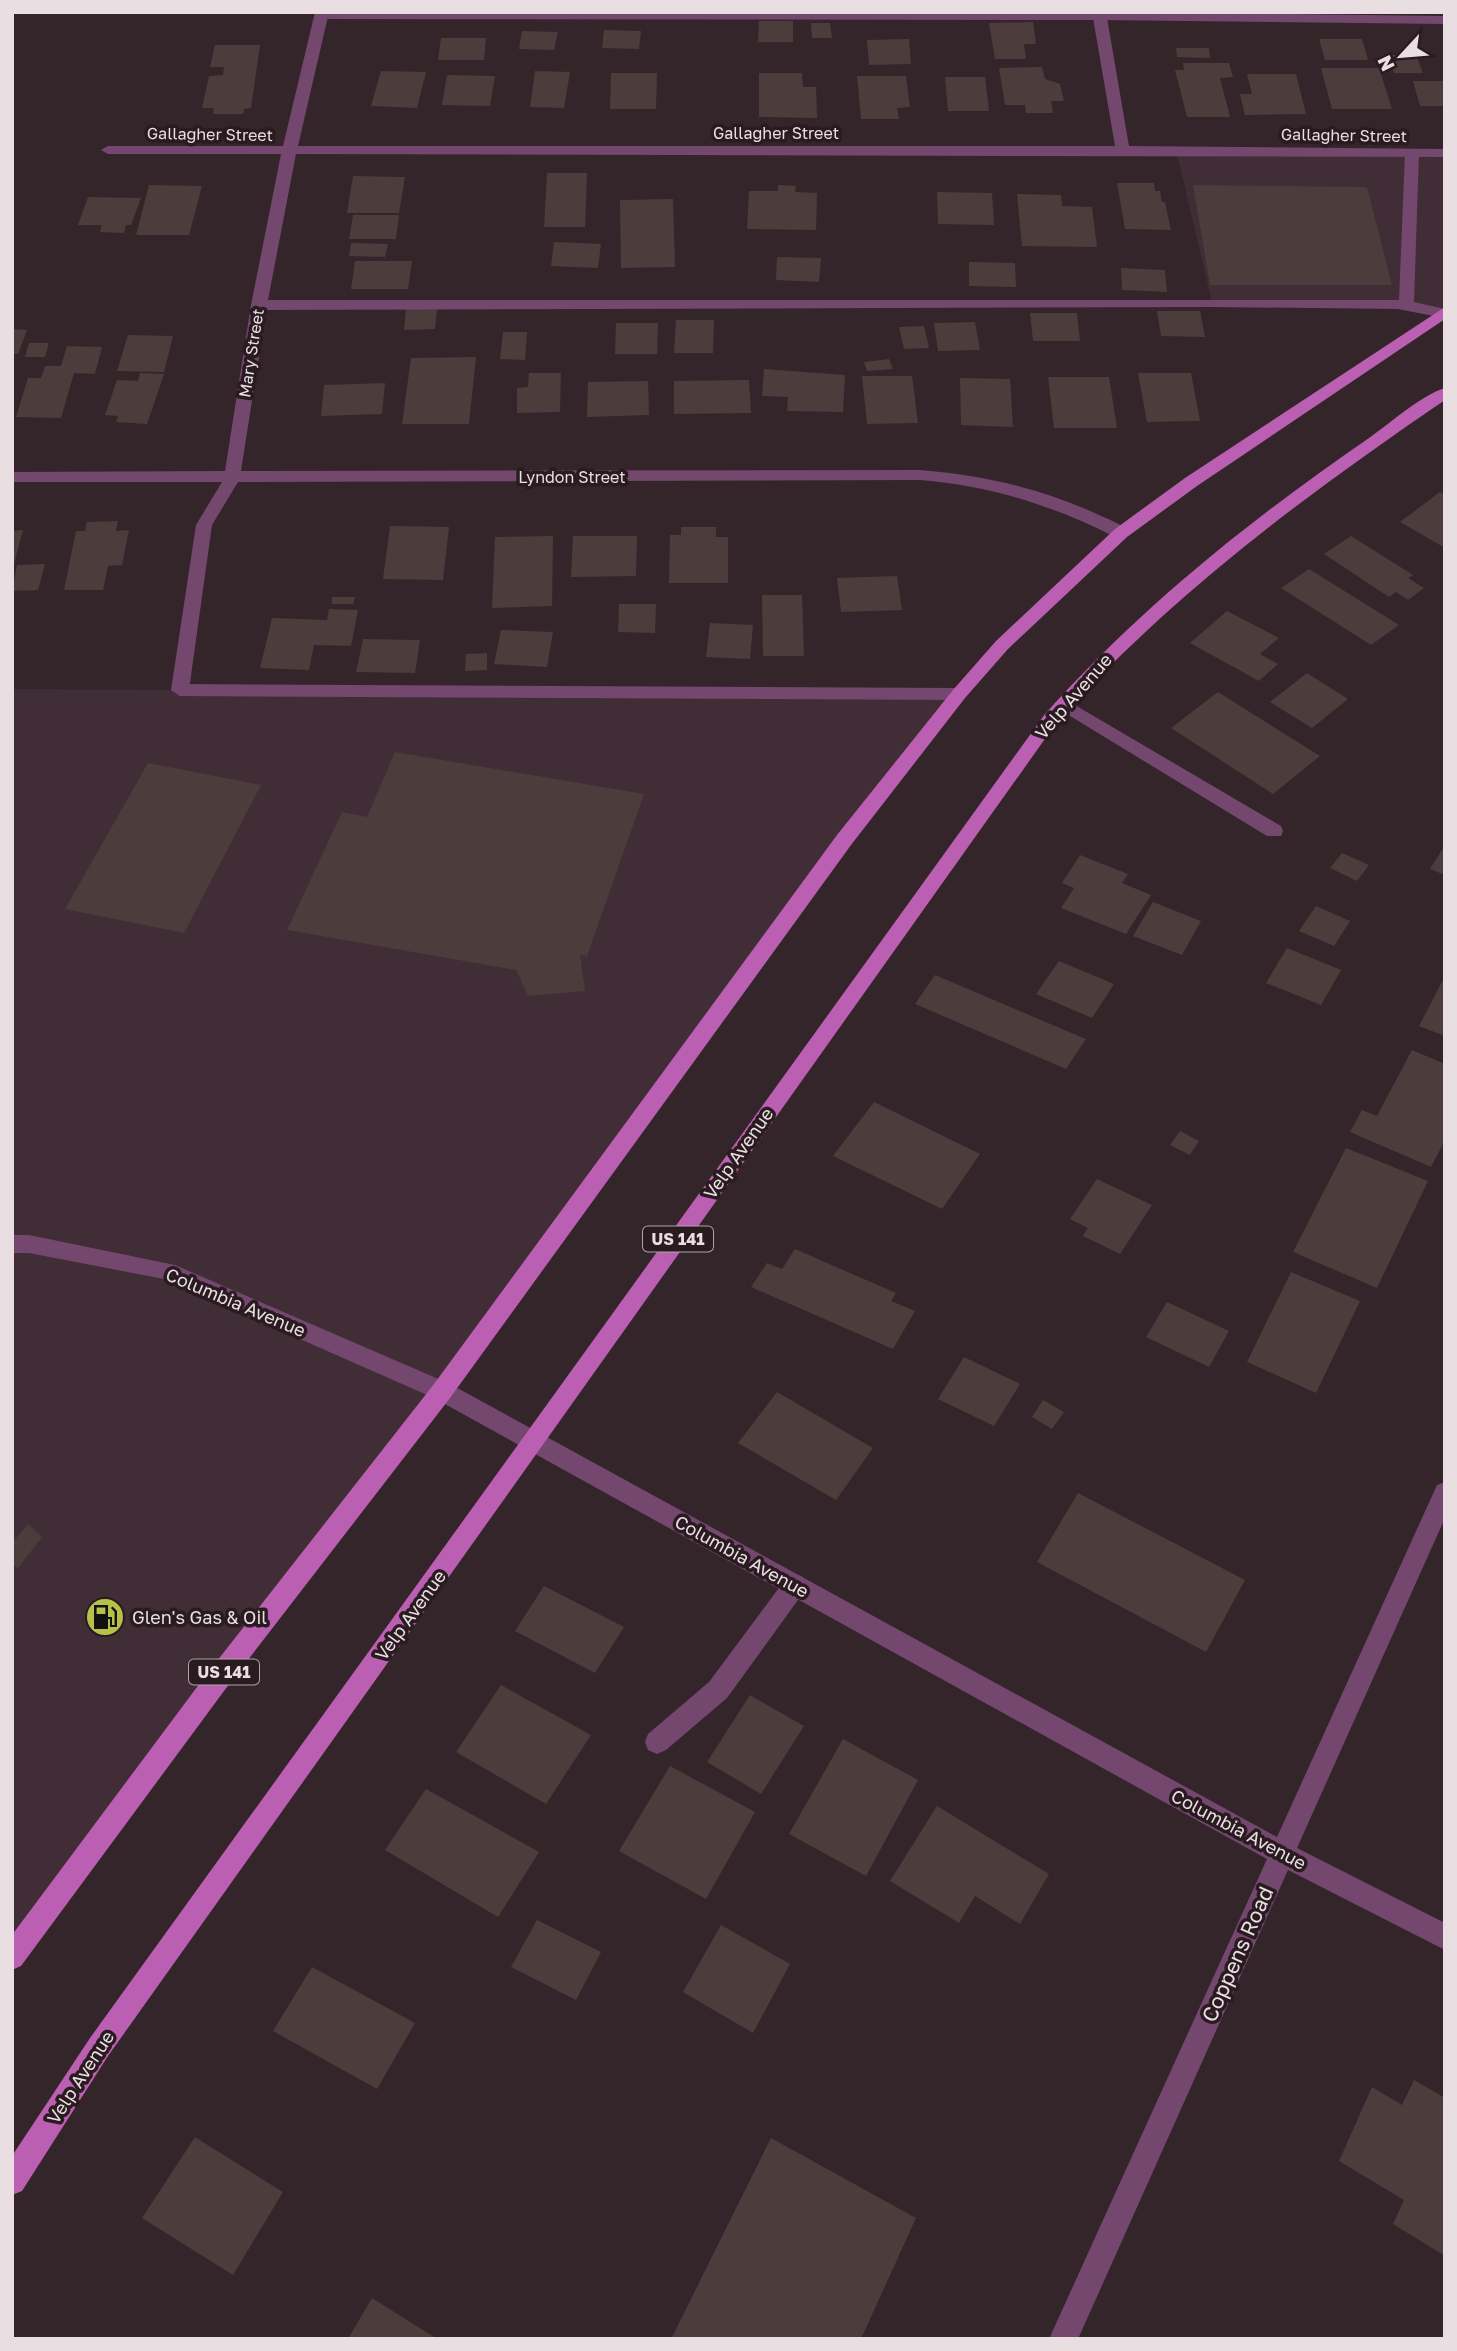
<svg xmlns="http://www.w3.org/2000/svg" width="1457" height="2351" font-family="'Golos Text',sans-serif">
	<rect width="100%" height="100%" fill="#34252a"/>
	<g fill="#412d35">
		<path d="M1176 150 1445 153V312L1398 304 1212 302Z"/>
		<path d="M12 689 959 694 12 1955Z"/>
	</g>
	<g fill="#4d3c3c">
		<path d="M759 21H793V42H758Z"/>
		<path d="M1033 22 1036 44H1024L1026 59H995L989 23Z"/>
		<path d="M811 23H830L832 38H812Z"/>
		<path d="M604 30 641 31 639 49 602 48Z"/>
		<path d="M522 31 558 32 554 50 519 49Z"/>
		<path d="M441 38H486L484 60H438Z"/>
		<path d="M909 39 911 64 869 65 867 40Z"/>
		<path d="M1319 39H1362L1368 60H1325Z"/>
		<path d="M215 45H260L251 108 244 109 243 114H213L214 108H202L209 76 223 75 224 67H210Z"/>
		<path d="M1176 48H1209L1210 58 1177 57Z"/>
		<path d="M1388 55H1416L1423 73H1394Z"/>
		<path d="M1183 63H1229L1233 77 1220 78 1230 117H1187L1175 70H1184Z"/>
		<path d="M1042 67 1045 79 1060 84 1064 101H1051L1053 113H1026L1025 105H1005L999 68Z"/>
		<path d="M1321 68H1379L1392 109H1332Z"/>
		<path d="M381 71 426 72 417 108 371 106Z"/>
		<path d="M535 71 570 72 564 108 530 107Z"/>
		<path d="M611 73H657L656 109H610Z"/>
		<path d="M759 73H802L803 87H816L817 118 759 117Z"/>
		<path d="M1247 74H1296L1306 114 1245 115 1240 94H1252Z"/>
		<path d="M447 75 495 76 490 106 442 105Z"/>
		<path d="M857 76H906L910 107 897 108 899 119H861Z"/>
		<path d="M945 77H985L989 111H948Z"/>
		<path d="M1413 81H1445V106H1420Z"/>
		<path d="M547 173H587L585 227H544Z"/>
		<path d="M353 176 405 177 399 213H347Z"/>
		<path d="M1117 183H1154L1155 191H1160L1162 202H1165L1171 230 1125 229Z"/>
		<path d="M149 185 202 186 189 235H136Z"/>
		<path d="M778 185 796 186 795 192 817 193 816 230 747 229 749 191H778Z"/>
		<path d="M1193 185 1367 187 1392 285H1210Z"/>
		<path d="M937 192 992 193 994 225 938 224Z"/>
		<path d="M1017 194 1061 195 1062 206 1092 207 1097 247 1022 246Z"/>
		<path d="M88 197 141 198 131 225H126L124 233 100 232 102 225H78Z"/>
		<path d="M673 199 675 267 621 268 620 200Z"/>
		<path d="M353 215H399L396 239H349Z"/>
		<path d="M554 242 601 244 598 268 551 266Z"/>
		<path d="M351 243 388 244 385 257 349 256Z"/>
		<path d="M777 257 821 258 819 282 776 280Z"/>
		<path d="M355 261H412L408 289H351Z"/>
		<path d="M969 262 1015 263 1016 287 969 286Z"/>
		<path d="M1121 268 1165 270 1167 292 1122 290Z"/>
		<path d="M406 309H437L435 329 404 330Z"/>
		<path d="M1157 311H1200L1205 337 1161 336Z"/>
		<path d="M1030 313H1077L1080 341H1033Z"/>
		<path d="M676 320H714L713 353H674Z"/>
		<path d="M975 322 980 350 938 351 934 323Z"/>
		<path d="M616 323H658L657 354H615Z"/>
		<path d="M924 326 929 348 904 349 899 327Z"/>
		<path d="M12 329 27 330 18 354H12Z"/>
		<path d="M503 332H527L525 360 500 359Z"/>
		<path d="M128 335 173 336 164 372 117 371Z"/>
		<path d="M29 343H49L45 357H25Z"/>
		<path d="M67 346 102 347 95 374 74 373 61 418 16 417 28 378H41L45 366H61Z"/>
		<path d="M476 357 469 424H402L411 358Z"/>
		<path d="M889 359 893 369 867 371 864 362Z"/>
		<path d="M764 369 845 375 843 412 787 411 788 397 762 396Z"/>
		<path d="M140 373 164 374 147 424 116 422 118 416 105 415 117 380 138 381Z"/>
		<path d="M529 373H561L560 412 517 413V388L528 387Z"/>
		<path d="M1138 373H1191L1200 421 1147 422Z"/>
		<path d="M862 376H912L918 423 867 424Z"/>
		<path d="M1048 377H1109L1117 428H1054Z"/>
		<path d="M960 378 1010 379 1013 427 961 425Z"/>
		<path d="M749 380 751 413 674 414V381Z"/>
		<path d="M648 381 649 415 587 417 588 382Z"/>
		<path d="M385 383 382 414 321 416 324 385Z"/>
		<path d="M1440 492 1445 495V548L1400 522Z"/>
		<path d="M118 521 116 531 129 530 122 565 108 566 103 590H64L76 531H85L87 522Z"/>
		<path d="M390 526 449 527 443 580 383 579Z"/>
		<path d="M681 527H716V537H728V583H669L670 535H681Z"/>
		<path d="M23 530 13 568H12V531Z"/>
		<path d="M553 536 552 606 492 608 495 537Z"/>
		<path d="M573 536H637L636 576 571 577Z"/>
		<path d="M1351 536 1413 575 1408 578 1424 588 1408 600 1396 592 1389 597 1324 554Z"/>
		<path d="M45 564 38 590 12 591 17 565Z"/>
		<path d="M1309 569 1399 625 1371 645 1281 588Z"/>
		<path d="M897 576 902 610 841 612 837 578Z"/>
		<path d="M762 595H802L804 656H763Z"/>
		<path d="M332 597H355L353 604H332Z"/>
		<path d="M619 604H656L655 633 618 632Z"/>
		<path d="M329 609 358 610 351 646 314 645 309 670 260 668 272 618 327 620Z"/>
		<path d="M1227 611 1279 638 1260 654 1278 664 1259 681 1190 643Z"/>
		<path d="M710 623 753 625 750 659 706 657Z"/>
		<path d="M501 630 553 632 547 667 494 664Z"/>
		<path d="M363 639 420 640 415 673 356 672Z"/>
		<path d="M487 653V670L465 671 466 654Z"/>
		<path d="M1307 673 1348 699 1312 728 1270 702Z"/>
		<path d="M1218 692 1320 756 1273 794 1171 728Z"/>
		<path d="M395 752 644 794 587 956 580 955 585 991 528 996 516 970 287 930 342 812 367 817Z"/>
		<path d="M148 763 261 785 184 933 65 909Z"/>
		<path d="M1445 845V875L1430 869Z"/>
		<path d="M1342 853 1369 865 1357 881 1330 868Z"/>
		<path d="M1080 855 1128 874 1122 883 1151 895 1126 934 1061 908 1074 888 1062 883Z"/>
		<path d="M1153 902 1201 921 1182 955 1133 936Z"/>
		<path d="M1316 906 1350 921 1334 946 1299 931Z"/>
		<path d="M1287 948 1341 970 1321 1005 1266 983Z"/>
		<path d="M1059 961 1114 984 1092 1018 1036 994Z"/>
		<path d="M935 975 1048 1023 1086 1039 1066 1069 915 1004Z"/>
		<path d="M1445 976V1036L1419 1026Z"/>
		<path d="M1412 1050 1445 1064V1140L1431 1167 1350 1132 1362 1110 1377 1116Z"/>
		<path d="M874 1102 980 1154 942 1209 833 1156Z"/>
		<path d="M1180 1131 1199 1141 1190 1155 1170 1145Z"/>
		<path d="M1346 1148 1428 1181 1377 1288 1293 1252Z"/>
		<path d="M1097 1179 1152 1205 1120 1254 1083 1236 1088 1228 1070 1219Z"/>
		<path d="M795 1249 896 1293 891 1301 915 1311 893 1349 751 1287 767 1263 782 1269Z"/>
		<path d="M1291 1272 1360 1301 1316 1393 1247 1362Z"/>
		<path d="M1167 1302 1229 1331 1209 1367 1146 1337Z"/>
		<path d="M964 1357 1020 1384 994 1426 938 1399Z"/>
		<path d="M777 1392 873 1448 836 1500 738 1443Z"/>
		<path d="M1043 1400 1064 1412 1052 1429 1032 1417Z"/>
		<path d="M1078 1493 1245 1580 1206 1652 1037 1562Z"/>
		<path d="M28 1524 42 1537 18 1568 12 1564V1543Z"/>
		<path d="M544 1586 624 1627 595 1673 515 1631Z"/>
		<path d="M501 1685 591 1735 546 1804 456 1752Z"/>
		<path d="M750 1695 804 1726 761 1794 707 1762Z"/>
		<path d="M843 1739 918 1780 866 1876 789 1834Z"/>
		<path d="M670 1766 755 1812 706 1899 619 1851Z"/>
		<path d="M426 1789 539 1852 498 1917 385 1850Z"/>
		<path d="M937 1806 1049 1874 1020 1924 975 1896 959 1923 890 1881Z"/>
		<path d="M537 1920 601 1952 576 2000 511 1967Z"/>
		<path d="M721 1925 790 1964 753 2033 683 1992Z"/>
		<path d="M312 1967 415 2023 377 2089 273 2031Z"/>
		<path d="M1414 2080 1445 2098V2256L1393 2224 1404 2200 1339 2161 1372 2087 1402 2105Z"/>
		<path d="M195 2137 283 2192 233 2275 142 2218Z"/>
		<path d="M771 2138 916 2218 861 2339H671Z"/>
		<path d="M372 2298 434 2337 433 2339H348Z"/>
	</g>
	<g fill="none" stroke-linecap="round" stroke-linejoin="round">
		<g fill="#73476e" fill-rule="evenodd">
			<path d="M316 12H1126L1445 16V24L1100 20 321 19 316 18Z"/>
			<path d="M1412 149 1419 153 1414 302 1445 309 1444 318 1398 309 1212 307 259 310 251 305 259 300H1399L1405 153Z"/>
			<path d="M180 684 959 688 968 694 959 700 180 696 171 690Z"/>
			<path d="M1063 698 1281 826 1283 831 1281 836H1267L1057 708 1054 704Z"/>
			<path d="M795 1574 803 1577 807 1585 803 1593 727 1698 666 1750 657 1754 648 1750 645 1742 648 1734 709 1682 787 1577Z"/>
		</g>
		<g fill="#73476e" fill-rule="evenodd">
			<path d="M315 12H329L298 146H1115L1092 12H1106L1129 146 1445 149V157L296 154 267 305 241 471 920 470C982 475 1040 488 1097 514 1107 519 1123 524 1129 533L1121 538 1115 537C1052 505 991 486 920 480L238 482 212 525 189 690 180 696 171 690 196 525 222 482H12V472L225 471 251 305 281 154H108L101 150 108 146H283Z"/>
			<path d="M12 1235H29L175 1265 450 1384 1277 1837 1437 1485 1445 1482V1518L1297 1848 1445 1923V1950L1288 1870 1078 2339H1049L1267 1859 434 1398 164 1279 29 1253H12Z"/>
		</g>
		<g fill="#bb5fb2" fill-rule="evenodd">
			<path d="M1445 307V319L1197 486 1127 537 1008 649 965 698 851 845 450 1398 224 1691 21 1966 12 1970V1935L206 1675 434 1384 837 835 953 690 996 641 1115 529 1185 478Z"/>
			<path d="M1445 388V400C1303 497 1172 594 1057 722L108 2056 22 2191 12 2195V2156L90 2038 1045 714C1141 607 1251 519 1369 438 1389 424 1423 394 1445 388Z"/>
		</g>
	</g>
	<defs>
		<symbol id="fuel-disc" viewBox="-11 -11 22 22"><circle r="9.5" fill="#b8c147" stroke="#291b20"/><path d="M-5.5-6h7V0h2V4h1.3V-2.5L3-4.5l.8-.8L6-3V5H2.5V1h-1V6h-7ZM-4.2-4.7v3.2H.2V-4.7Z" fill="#111"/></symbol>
	</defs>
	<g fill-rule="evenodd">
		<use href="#fuel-disc" x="83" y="1595" width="44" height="44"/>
	</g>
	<g text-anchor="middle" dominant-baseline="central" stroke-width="7" stroke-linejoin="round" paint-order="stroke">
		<g font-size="16" fill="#e9dfe2" stroke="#291b20">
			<text x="776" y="133">Gallagher Street</text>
			<text transform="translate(210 134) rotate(1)">Gallagher Street</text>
			<text transform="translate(1344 135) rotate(1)">Gallagher Street</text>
			<text transform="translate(251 353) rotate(-81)">Mary Street</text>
			<text x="572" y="477">Lyndon Street</text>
		</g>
		<g fill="#291b20" stroke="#afa4a8" stroke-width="2">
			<rect x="643" y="1226.5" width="70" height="25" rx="5"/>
			<rect x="189" y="1659.5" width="70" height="25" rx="5"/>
		</g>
		<g font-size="16" font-weight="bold" fill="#e9dfe2">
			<text x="678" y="1239">US 141</text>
			<text x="224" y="1672">US 141</text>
		</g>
		<g font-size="18" fill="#e9dfe2" stroke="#291b20">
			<text transform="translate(1073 696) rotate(-49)">Velp Avenue</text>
			<text transform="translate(738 1153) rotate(-55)">Velp Avenue</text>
			<text transform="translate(236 1302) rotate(23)">Columbia Avenue</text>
			<text transform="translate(742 1556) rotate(29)">Columbia Avenue</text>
			<text transform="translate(410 1615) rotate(-54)">Velp Avenue</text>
			<text transform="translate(1239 1829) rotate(28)">Columbia Avenue</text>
			<text transform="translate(80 2077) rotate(-57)">Velp Avenue</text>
		</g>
		<g font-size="18" fill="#e9dfe2" stroke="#291b20" text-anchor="start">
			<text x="132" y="1617">Glen's Gas &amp; Oil</text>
		</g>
		<g font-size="21" fill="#e9dfe2" stroke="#291b20">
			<text transform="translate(1237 1954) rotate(-66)">Coppens Road</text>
		</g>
	</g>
	<rect width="1457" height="2351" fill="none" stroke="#e9dfe2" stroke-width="28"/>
	<g transform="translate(1401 56) rotate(244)" stroke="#291b20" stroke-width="5" paint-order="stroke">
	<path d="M0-5L12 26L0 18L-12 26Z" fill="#e9dfe2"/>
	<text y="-10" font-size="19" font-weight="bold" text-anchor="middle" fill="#e9dfe2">N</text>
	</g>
</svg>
